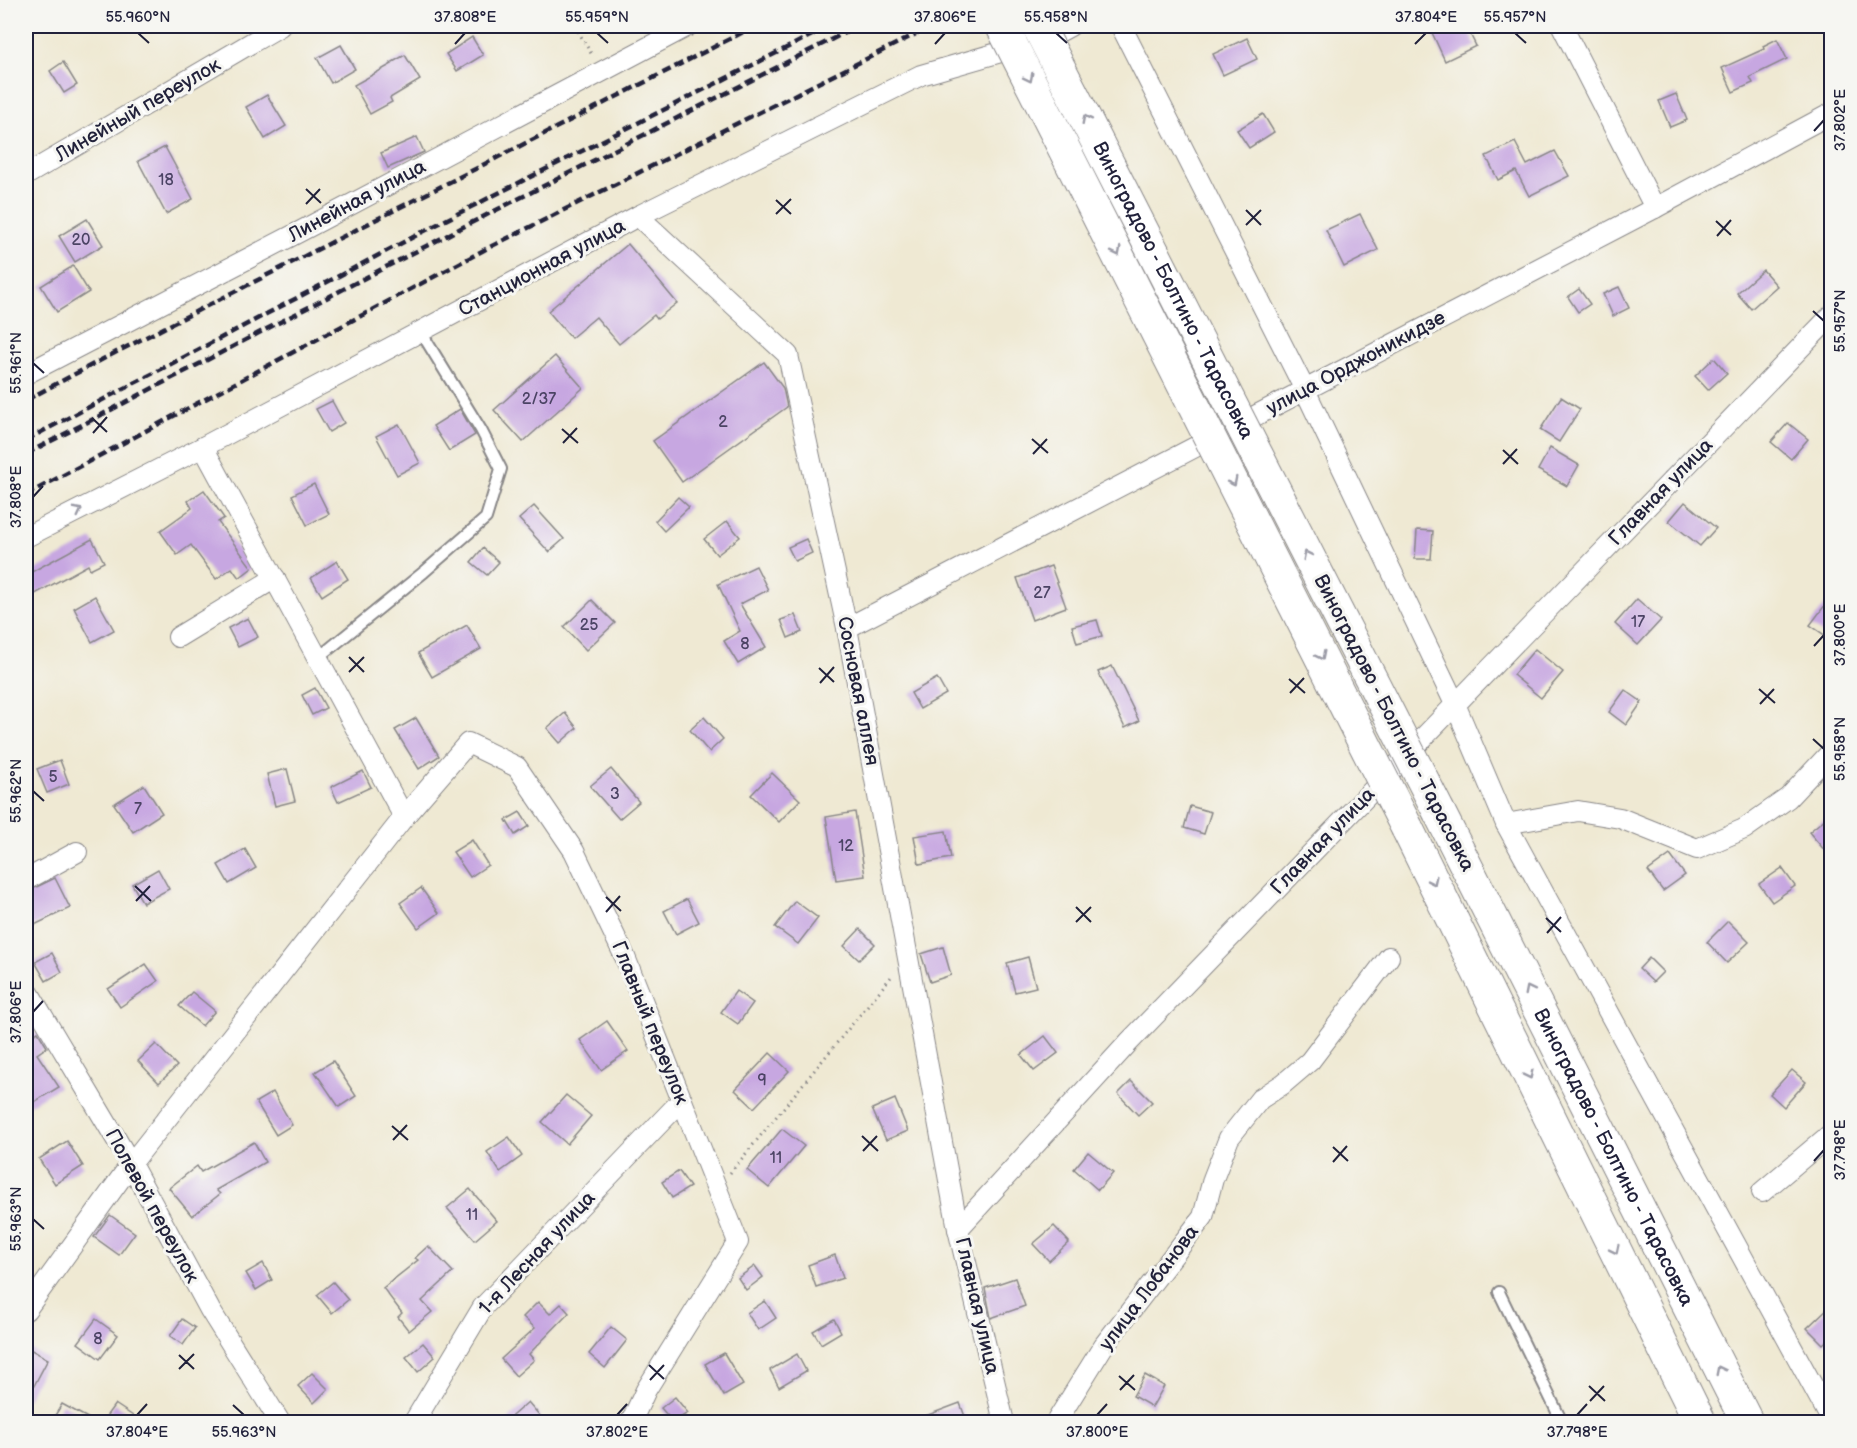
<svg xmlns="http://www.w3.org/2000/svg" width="1857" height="1448" font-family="'Balsamiq Sans',sans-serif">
	<rect width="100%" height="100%" fill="#f6f6f2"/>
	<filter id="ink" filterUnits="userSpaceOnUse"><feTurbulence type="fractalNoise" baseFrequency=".0167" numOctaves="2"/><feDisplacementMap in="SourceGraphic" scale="12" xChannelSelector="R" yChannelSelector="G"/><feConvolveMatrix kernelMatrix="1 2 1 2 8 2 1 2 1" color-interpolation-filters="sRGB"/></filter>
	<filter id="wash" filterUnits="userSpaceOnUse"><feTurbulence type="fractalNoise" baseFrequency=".008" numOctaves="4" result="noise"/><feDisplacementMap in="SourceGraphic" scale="24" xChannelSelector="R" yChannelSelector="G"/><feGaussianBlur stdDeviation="1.35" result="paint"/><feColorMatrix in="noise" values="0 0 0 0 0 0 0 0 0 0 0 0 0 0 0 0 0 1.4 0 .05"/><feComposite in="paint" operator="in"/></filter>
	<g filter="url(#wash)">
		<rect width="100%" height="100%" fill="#efe9d3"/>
		<g id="blocks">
			<g fill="#c7a7e1">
				<path d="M1429 26H1466L1476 46 1445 61Z"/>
				<path d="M472 37 483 55 457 71 446 54Z"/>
				<path d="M1247 38 1257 59 1223 75 1213 54Z"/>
				<path d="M1777 39 1787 59 1750 77 1753 83 1733 92 1722 68 1764 49 1763 46Z"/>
				<path d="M341 45 355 69 331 83 317 58Z"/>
				<path d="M405 55 420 80 390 98 392 102 370 114 354 85 392 64 391 63Z"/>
				<path d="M63 62 77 85 64 93 50 71Z"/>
				<path d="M1676 94 1687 120 1670 127 1659 101Z"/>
				<path d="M267 95 286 126 265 139 246 107Z"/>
				<path d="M1263 114 1274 132 1249 148 1237 130Z"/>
				<path d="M417 137 424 152 388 168 381 153Z"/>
				<path d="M1515 142 1527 165 1555 151 1569 176 1529 196 1516 171 1498 180 1486 156Z"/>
				<path d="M165 147 193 199 166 214 138 161Z"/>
				<path d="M1360 214 1378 250 1344 267 1326 230Z"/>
				<path d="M87 219 103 245 75 262 59 236Z"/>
				<path d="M628 244 677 303 657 319 654 315 619 344 596 317 571 338 548 311Z"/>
				<path d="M73 266 89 292 57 312 41 286Z"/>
				<path d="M1763 270 1777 286 1751 309 1737 293Z"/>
				<path d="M1619 287 1629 308 1613 316 1603 294Z"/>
				<path d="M1579 289 1590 304 1578 312 1568 297Z"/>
				<path d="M555 356 583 388 523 442 494 410Z"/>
				<path d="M1714 358 1727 373 1708 390 1695 376Z"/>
				<path d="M764 362 783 388 787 407 682 482 653 441Z"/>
				<path d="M1561 397 1580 409 1559 442 1540 430Z"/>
				<path d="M332 401 344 423 329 432 316 409Z"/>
				<path d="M460 409 475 435 449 451 433 426Z"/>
				<path d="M1788 423 1808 439 1791 459 1771 442Z"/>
				<path d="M399 424 420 463 397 475 376 436Z"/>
				<path d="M1550 448 1579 465 1567 486 1538 470Z"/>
				<path d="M314 484 329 514 307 525 292 495Z"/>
				<path d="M204 490 224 518 218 522 252 568 239 578 232 568 216 579 191 545 177 555 160 531 192 508 188 501Z"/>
				<path d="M678 497 689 507 664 531 655 521Z"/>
				<path d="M1685 502 1716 528 1700 546 1669 521Z"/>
				<path d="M534 506 564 539 549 552 519 519Z"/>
				<path d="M727 521 740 537 717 555 704 539Z"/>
				<path d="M1417 530 1433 531 1431 559H1415Z"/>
				<path d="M92 539 104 562 90 569 88 565 26 599V575Z"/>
				<path d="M806 539 812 553 795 561 788 547Z"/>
				<path d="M483 548 499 562 487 575 471 562Z"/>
				<path d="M337 561 348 579 322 596 311 578Z"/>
				<path d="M756 566 768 590 740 604 766 647 738 664 724 641 740 631 718 584Z"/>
				<path d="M1051 566 1066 607 1032 620 1017 578Z"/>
				<path d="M95 596 114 630 92 642 74 608Z"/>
				<path d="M1832 596V640L1810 625Z"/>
				<path d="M1637 599 1661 620 1638 645 1615 624Z"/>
				<path d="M592 600 615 623 586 650 564 627Z"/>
				<path d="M795 615 802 632 788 638 781 620Z"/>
				<path d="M248 618 258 637 238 647 228 628Z"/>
				<path d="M1097 620 1102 636 1077 643 1072 626Z"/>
				<path d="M467 625 481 649 432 677 418 653Z"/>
				<path d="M1535 649 1563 672 1541 698 1513 675Z"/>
				<path d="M1112 666 1139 721 1125 728 1098 672Z"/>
				<path d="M937 678 946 694 920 709 911 693Z"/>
				<path d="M315 688 326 708 312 715 302 695Z"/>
				<path d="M1625 690 1642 702 1626 725 1609 712Z"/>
				<path d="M565 713 577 728 560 743 547 728Z"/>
				<path d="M704 717 723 739 709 752 690 730Z"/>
				<path d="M416 718 439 756 419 769 395 730Z"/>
				<path d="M60 760 69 784 47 793 37 769Z"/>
				<path d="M287 769 295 801 275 806 267 774Z"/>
				<path d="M611 769 639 802 619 819 590 786Z"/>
				<path d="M363 771 371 787 338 802 331 787Z"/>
				<path d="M772 773 800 800 779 822 751 795Z"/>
				<path d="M144 785 162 813 133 832 114 804Z"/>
				<path d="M1190 806 1211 812 1204 834 1184 828Z"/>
				<path d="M520 812 529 826 515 835 506 820Z"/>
				<path d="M855 812 865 876 836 880 826 817Z"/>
				<path d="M1832 813V859L1809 832Z"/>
				<path d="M946 831 951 858 919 864 914 836Z"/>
				<path d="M472 840 488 865 470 877 453 852Z"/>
				<path d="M245 849 256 868 229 884 218 865Z"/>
				<path d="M1670 855 1685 875 1663 891 1648 871Z"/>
				<path d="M1782 868 1795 886 1772 902 1759 884Z"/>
				<path d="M158 869 169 889 143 903 132 884Z"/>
				<path d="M55 878 70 908 26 929V892Z"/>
				<path d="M421 888 439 913 418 928 400 903Z"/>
				<path d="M687 899 699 922 676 934 664 911Z"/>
				<path d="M795 901 818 918 798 944 775 927Z"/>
				<path d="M1728 921 1749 942 1727 963 1707 942Z"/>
				<path d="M860 929 875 944 859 960 844 946Z"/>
				<path d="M943 947 951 975 930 982 921 954Z"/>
				<path d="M52 953 62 972 46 981 35 962Z"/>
				<path d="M1028 957 1036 987 1015 992 1007 963Z"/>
				<path d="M1649 958 1663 972 1653 982 1639 969Z"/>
				<path d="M146 964 158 981 120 1007 108 989Z"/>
				<path d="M736 991 753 1003 738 1024 721 1012Z"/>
				<path d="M192 992 215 1011 202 1026 179 1006Z"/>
				<path d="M607 1021 628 1051 601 1070 580 1040Z"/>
				<path d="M38 1032 47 1047 37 1054 59 1087 26 1107V1037L27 1038Z"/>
				<path d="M1045 1036 1058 1053 1034 1071 1021 1055Z"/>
				<path d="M156 1044 177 1066 159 1083 138 1061Z"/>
				<path d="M770 1053 789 1071 754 1108 735 1090Z"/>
				<path d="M333 1061 356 1096 339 1107 315 1072Z"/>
				<path d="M1792 1070 1806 1082 1784 1107 1770 1094Z"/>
				<path d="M1131 1081 1152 1102 1138 1115 1118 1094Z"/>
				<path d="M273 1092 292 1125 276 1135 256 1102Z"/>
				<path d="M566 1095 591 1116 567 1144 542 1122Z"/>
				<path d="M895 1099 908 1131 886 1140 872 1109Z"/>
				<path d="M782 1129 804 1146 769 1188 747 1170Z"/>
				<path d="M509 1137 522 1156 500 1172 487 1152Z"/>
				<path d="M67 1141 83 1166 55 1184 39 1159Z"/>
				<path d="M254 1142 265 1162 216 1190 220 1194 192 1216 169 1188 197 1166 201 1172Z"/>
				<path d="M1088 1152 1113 1173 1098 1190 1074 1169Z"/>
				<path d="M679 1171 690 1187 672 1198 662 1182Z"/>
				<path d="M470 1189 497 1221 475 1240 447 1208Z"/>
				<path d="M110 1215 135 1233 119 1255 94 1237Z"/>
				<path d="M1054 1226 1069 1242 1049 1261 1033 1244Z"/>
				<path d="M428 1246 453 1272 422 1301 432 1312 409 1331 398 1317 402 1313 383 1288 418 1260 415 1258Z"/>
				<path d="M835 1255 843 1278 816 1287 808 1265Z"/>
				<path d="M263 1263 272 1280 256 1290 246 1273Z"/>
				<path d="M755 1266 763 1277 746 1290 738 1278Z"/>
				<path d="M1015 1278 1025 1306 991 1318 985 1288Z"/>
				<path d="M333 1282 348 1300 332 1313 317 1295Z"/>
				<path d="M765 1301 776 1318 758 1330 747 1313Z"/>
				<path d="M538 1302 550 1314 561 1304 569 1313 529 1354 534 1360 516 1376 501 1359 535 1328 523 1317Z"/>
				<path d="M1832 1304V1336L1823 1344 1807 1328Z"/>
				<path d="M96 1319 118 1335 100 1359 78 1343Z"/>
				<path d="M182 1319 195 1328 183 1345 170 1336Z"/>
				<path d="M834 1319 841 1332 821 1344 813 1331Z"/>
				<path d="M611 1327 627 1340 605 1368 589 1354Z"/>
				<path d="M423 1343 435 1357 418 1372 406 1357Z"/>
				<path d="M26 1347 48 1359 26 1401Z"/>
				<path d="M724 1353 743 1385 724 1396 705 1364Z"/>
				<path d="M797 1354 806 1371 779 1387 770 1370Z"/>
				<path d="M312 1373 328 1389 314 1403 298 1386Z"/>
				<path d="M1145 1375 1164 1386 1152 1407 1133 1396Z"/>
				<path d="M675 1397 688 1413 673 1422 661 1408Z"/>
				<path d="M528 1402 540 1416 532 1422H505Z"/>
				<path d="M960 1403 967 1422H912V1421Z"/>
				<path d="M62 1404 95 1422H64L54 1417Z"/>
				<path d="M115 1404 142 1422H102Z"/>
			</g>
		</g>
	</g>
	<g filter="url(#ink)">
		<use href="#blocks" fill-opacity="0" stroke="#888687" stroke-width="1.5"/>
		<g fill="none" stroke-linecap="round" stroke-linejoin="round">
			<defs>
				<g id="service">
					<path d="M318 658 424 572 486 518 501 469 481 430 421 332"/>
					<path d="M1499 1292 1562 1422"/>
				</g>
				<g id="minor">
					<path d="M1121 26 1305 390 1455 704 1506 824 1832 1421"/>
					<path d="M1562 26 1655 208"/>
					<path d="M26 175 280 26"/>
					<path d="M638 216 788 355 847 628 958 1229"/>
					<path d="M26 374 301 231 688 26"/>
					<path d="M203 447 404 817"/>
					<path d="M26 537 203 447 638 216 921 75 1046 39 1070 26"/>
					<path d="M847 628 1655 208 1832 113"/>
					<path d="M178 637 275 578"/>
					<path d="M1506 824 1578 811 1620 818 1697 849 1744 829 1788 798 1832 751"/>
					<path d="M26 880 77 852"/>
					<path d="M26 988 131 1164 210 1310 280 1422"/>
					<path d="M1762 1192 1832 1133"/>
					<path d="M26 1310 131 1164 404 817 468 743 517 767 574 851 625 957 738 1242 646 1390 631 1422"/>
					<path d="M414 1422 483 1307 682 1100"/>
					<path d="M1004 1422 958 1229 1129 1042 1832 315"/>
					<path d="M1056 1422 1104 1345 1203 1217 1213 1179 1229 1138 1260 1099 1283 1084 1310 1061 1389 957"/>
				</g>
				<g id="primary">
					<path id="s1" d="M1439 812 1747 1422"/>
					<path d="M1407 828 1700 1422"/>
				</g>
			</defs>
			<use href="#service" stroke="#888687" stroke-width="14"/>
			<use href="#minor" stroke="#888687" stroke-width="22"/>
			<use href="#primary" stroke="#888687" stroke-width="34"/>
			<g stroke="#888687" stroke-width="3" stroke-dasharray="1.5 4.5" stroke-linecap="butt">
				<path d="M575 26 592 55"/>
				<path d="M730 1173 891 977"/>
			</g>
			<use href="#service" stroke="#fff" stroke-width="10"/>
			<use href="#minor" stroke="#fff" stroke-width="20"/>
			<use href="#primary" stroke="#fff" stroke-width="32"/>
			<g stroke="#22223b" stroke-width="4.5" stroke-dasharray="9 4.5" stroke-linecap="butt">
				<path d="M26 400 103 359 755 26"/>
				<path d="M26 440 457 214 830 26"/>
				<path d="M26 454 461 228 858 26"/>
				<path d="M26 495 484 250 932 26"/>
			</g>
			<defs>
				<g id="primary-bridge">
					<path d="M1002 26 1407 828"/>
					<path id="s2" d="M1038 26 1439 812"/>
				</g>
			</defs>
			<use href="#primary-bridge" stroke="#888687" stroke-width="34" stroke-linecap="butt"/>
			<use href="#primary-bridge" stroke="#fff" stroke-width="32"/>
		</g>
		<defs><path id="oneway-chevron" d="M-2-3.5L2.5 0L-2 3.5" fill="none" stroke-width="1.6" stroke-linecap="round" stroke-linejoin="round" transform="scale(1.5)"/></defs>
		<g stroke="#9c9ca7">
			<use href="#oneway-chevron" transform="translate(1029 78) rotate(63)"/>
			<use href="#oneway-chevron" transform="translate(1086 119) rotate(-117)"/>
			<use href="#oneway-chevron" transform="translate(1117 252) rotate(63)"/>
			<use href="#oneway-chevron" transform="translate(1233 482) rotate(63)"/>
			<use href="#oneway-chevron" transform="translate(78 511) rotate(-27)"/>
			<use href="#oneway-chevron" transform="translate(1307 555) rotate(-117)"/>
			<use href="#oneway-chevron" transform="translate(1321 656) rotate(63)"/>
			<use href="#oneway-chevron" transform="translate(1433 881) rotate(64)"/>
			<use href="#oneway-chevron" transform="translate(1529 990) rotate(-117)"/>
			<use href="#oneway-chevron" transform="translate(1529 1075) rotate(64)"/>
			<use href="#oneway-chevron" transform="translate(1615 1250) rotate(64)"/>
			<use href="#oneway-chevron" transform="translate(1720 1370) rotate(-117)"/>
		</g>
	</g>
	<path fill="none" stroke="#22223b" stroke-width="2" d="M138 33 149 43M597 33 608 43M1056 33 1067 43M1515 33 1526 43M455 44 465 33M935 44 945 33M1415 44 1426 33M1814 131 1824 120M306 189 321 203M776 200 791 214M306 204 320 189M1246 210 1261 225M776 214 791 199M1716 221 1731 235M1246 225 1261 210M1717 236 1731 220M1813 311 1824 321M33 363 44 373M92 418 107 432M562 429 578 443M93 433 107 417M1032 439 1048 453M563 443 577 428M1503 450 1518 464M1033 454 1047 439M1503 464 1517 449M33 497 43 486M1814 646 1824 635M349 657 364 672M819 668 834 682M349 672 364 657M1289 679 1305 693M820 683 834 667M1759 689 1775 703M1290 693 1304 678M1760 704 1774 689M1813 739 1824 749M33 791 44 801M135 886 151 901M606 897 621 911M136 901 150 886M1076 907 1091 922M606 912 620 896M1546 918 1561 932M1076 922 1091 907M1547 933 1561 917M33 1012 43 1001M392 1126 408 1140M862 1136 878 1151M393 1140 407 1125M1333 1147 1348 1161M863 1151 877 1136M1814 1161 1824 1150M1333 1162 1347 1146M33 1219 44 1229M179 1355 194 1369M649 1365 664 1379M179 1369 194 1354M1119 1376 1135 1390M650 1380 664 1365M1589 1386 1605 1401M1120 1390 1134 1375M1590 1401 1604 1386M233 1405 244 1415M137 1415 147 1404M617 1415 627 1404M1097 1415 1107 1404M1577 1415 1587 1404"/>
	<g text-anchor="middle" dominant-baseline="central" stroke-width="6" stroke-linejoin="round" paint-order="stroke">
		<g font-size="16" fill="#4b4364">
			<text x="166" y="180">18</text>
			<text x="81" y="240">20</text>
			<text x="539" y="399">2/37</text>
			<text x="723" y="422">2</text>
			<text x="1042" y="593">27</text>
			<text x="1638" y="622">17</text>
			<text x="589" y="625">25</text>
			<text x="745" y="644">8</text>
			<text x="53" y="777">5</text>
			<text x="615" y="794">3</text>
			<text x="138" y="809">7</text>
			<text x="846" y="846">12</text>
			<text x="762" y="1080">9</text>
			<text x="776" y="1158">11</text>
			<text x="472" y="1215">11</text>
			<text x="98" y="1339">8</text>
		</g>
		<g font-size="20" fill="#22223b" stroke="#f6f6f2">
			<text transform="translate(138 110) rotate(-30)">Линейный переулок</text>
			<text transform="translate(357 201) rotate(-28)">Линейная улица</text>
			<text transform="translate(542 268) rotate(-28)">Станционная улица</text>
			<text stroke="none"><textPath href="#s2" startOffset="297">Виноградово - Болтино - Тарасовка</textPath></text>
			<text transform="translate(1356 363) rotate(-28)">улица Орджоникидзе</text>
			<text transform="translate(1661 492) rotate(-46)">Главная улица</text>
			<text transform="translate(858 691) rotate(79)">Сосновая аллея</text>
			<text transform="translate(1394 723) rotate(63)">Виноградово - Болтино - Тарасовка</text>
			<text transform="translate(1323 841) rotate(-46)">Главная улица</text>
			<text transform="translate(650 1023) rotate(68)">Главный переулок</text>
			<text stroke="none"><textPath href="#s1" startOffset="387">Виноградово - Болтино - Тарасовка</textPath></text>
			<text transform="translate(152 1206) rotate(61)">Полевой переулок</text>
			<text transform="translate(537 1253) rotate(-47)">1-я Лесная улица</text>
			<text transform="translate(1149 1288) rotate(-53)">улица Лобанова</text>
			<text transform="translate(977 1306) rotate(77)">Главная улица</text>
		</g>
	</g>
	<rect width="1857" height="1448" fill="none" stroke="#f6f6f2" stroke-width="66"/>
	<rect x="33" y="33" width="1791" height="1382" fill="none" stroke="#22223b" stroke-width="2"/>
	<g font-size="15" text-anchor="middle" fill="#22223b">
		<text x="138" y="22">55.960°N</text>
		<text x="465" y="22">37.808°E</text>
		<text x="597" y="22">55.959°N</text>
		<text x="945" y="22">37.806°E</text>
		<text x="1056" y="22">55.958°N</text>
		<text x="1426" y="22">37.804°E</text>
		<text x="1515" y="22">55.957°N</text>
		<text transform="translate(1840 120) rotate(-90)" y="5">37.802°E</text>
		<text transform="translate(1840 321) rotate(-90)" y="5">55.957°N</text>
		<text transform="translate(16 363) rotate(-90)" y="5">55.961°N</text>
		<text transform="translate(16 497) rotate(-90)" y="5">37.808°E</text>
		<text transform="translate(1840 635) rotate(-90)" y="5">37.800°E</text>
		<text transform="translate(1840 749) rotate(-90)" y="5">55.958°N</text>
		<text transform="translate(16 791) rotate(-90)" y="5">55.962°N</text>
		<text transform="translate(16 1012) rotate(-90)" y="5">37.806°E</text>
		<text transform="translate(1840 1150) rotate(-90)" y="5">37.798°E</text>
		<text transform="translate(16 1219) rotate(-90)" y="5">55.963°N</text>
		<text x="137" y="1437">37.804°E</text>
		<text x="244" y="1437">55.963°N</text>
		<text x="617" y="1437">37.802°E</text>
		<text x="1097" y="1437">37.800°E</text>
		<text x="1577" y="1437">37.798°E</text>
	</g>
</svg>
